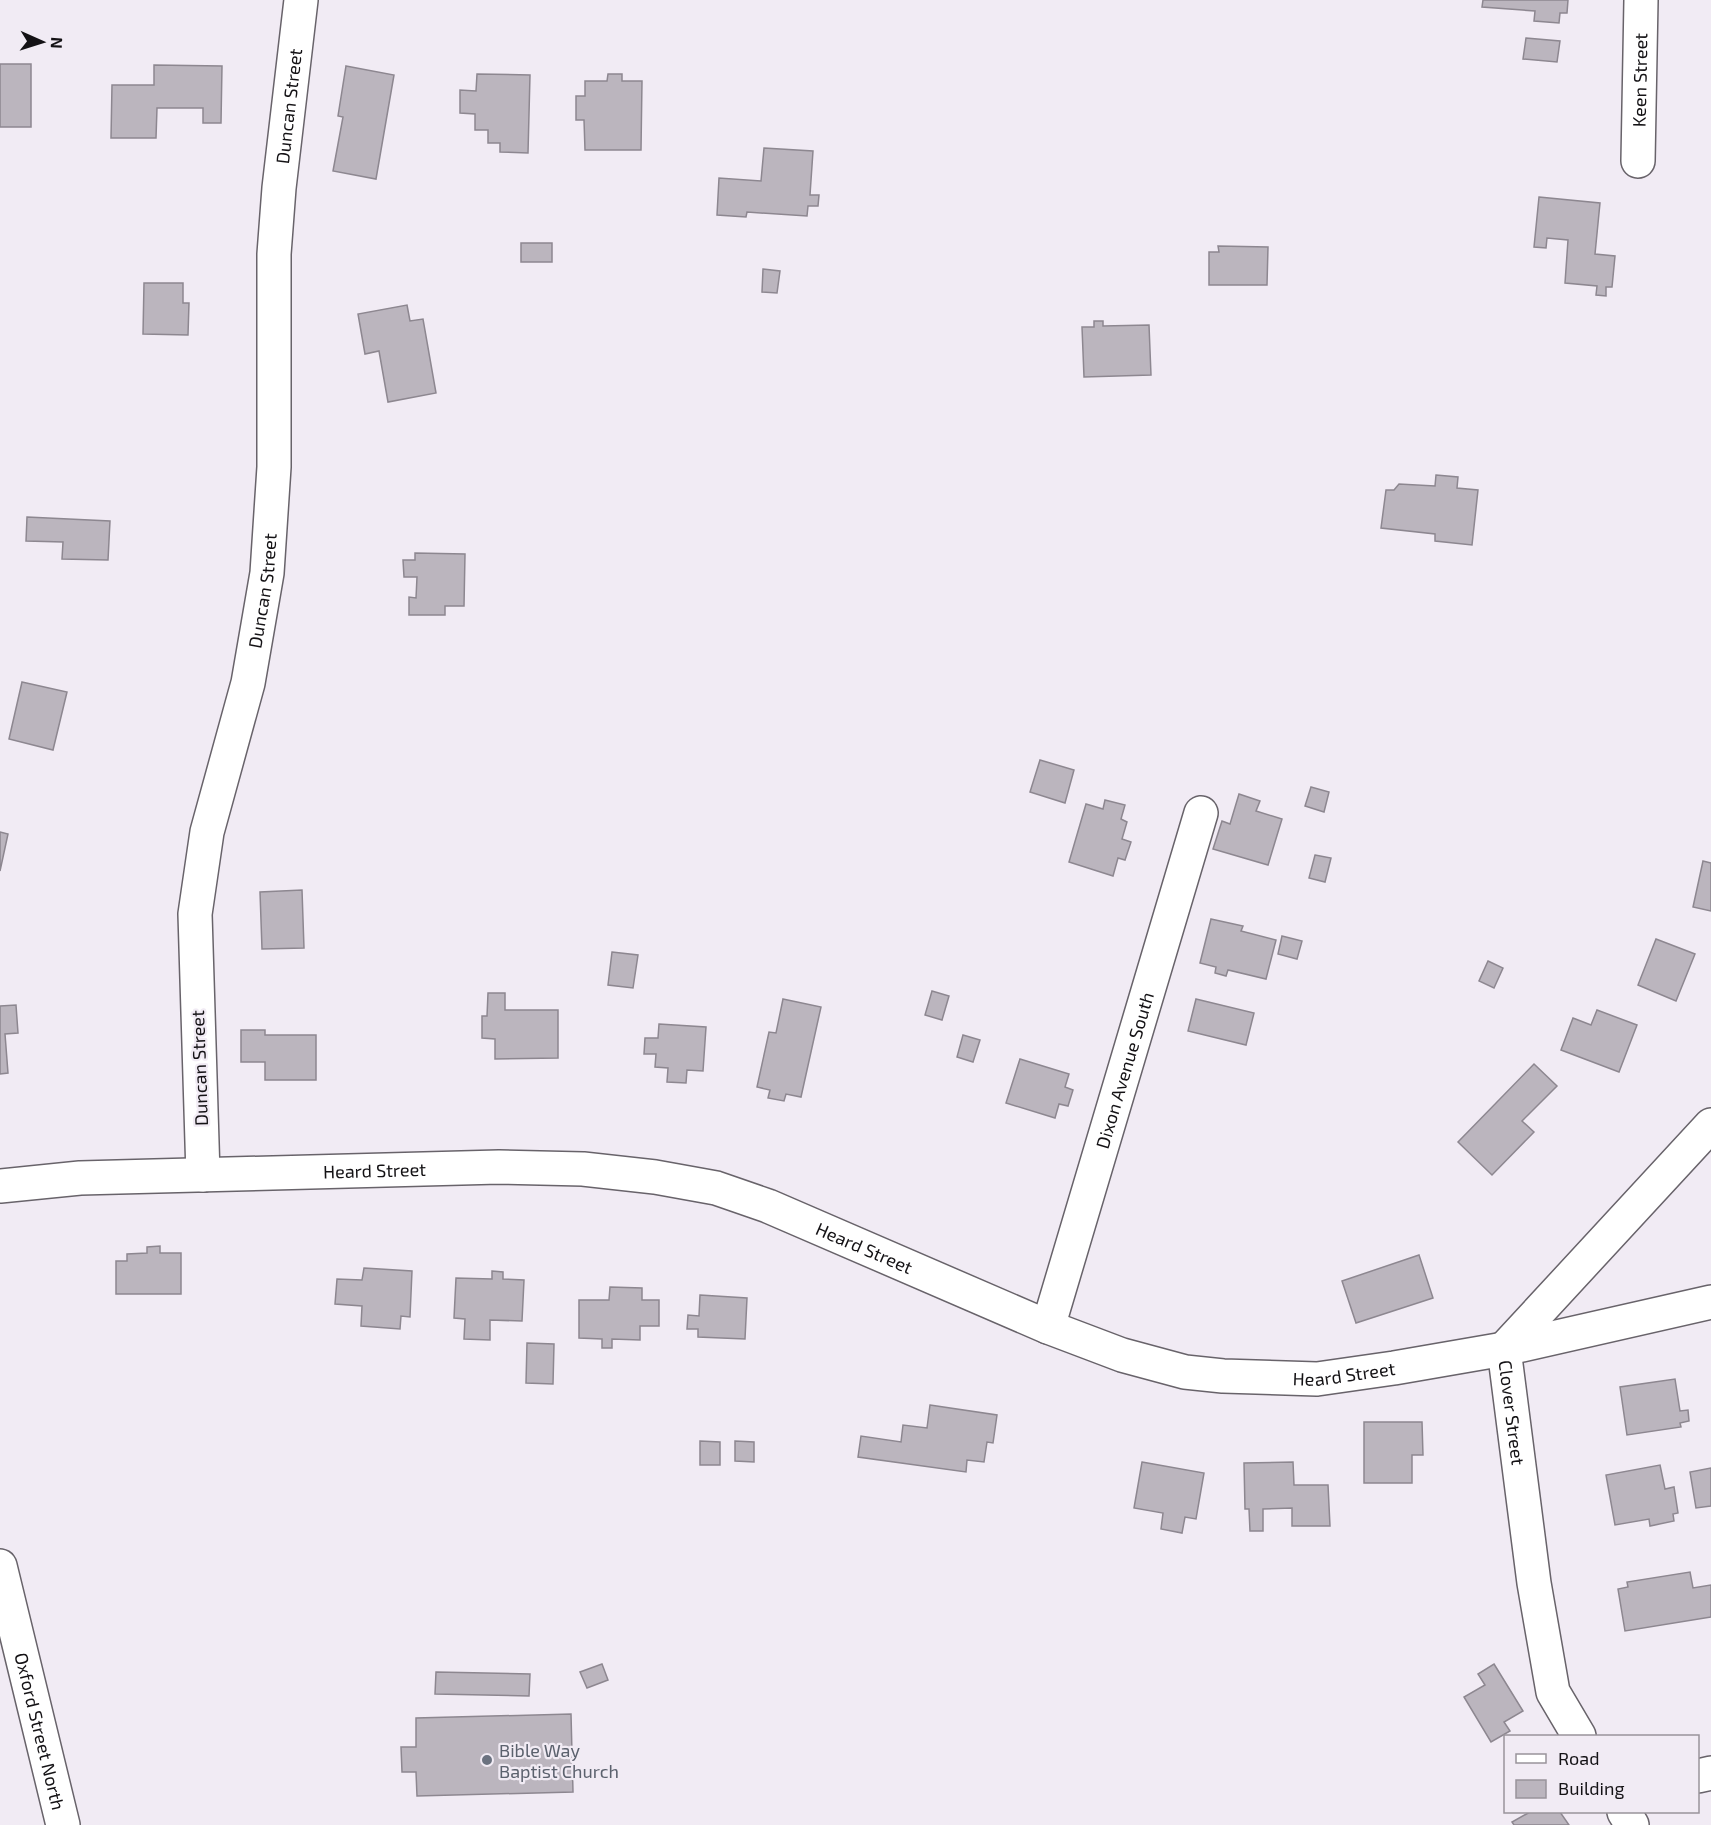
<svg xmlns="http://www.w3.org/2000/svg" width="1711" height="1825" font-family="'Exo 2',sans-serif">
	<rect width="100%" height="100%" fill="#f1ebf4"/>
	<g fill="#bbb5be" stroke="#8d8790" stroke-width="1.5">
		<path d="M1483 0H1568L1567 13H1560L1559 23 1534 21 1535 11 1482 7Z"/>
		<path d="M1526 38 1560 41 1557 62 1523 59Z"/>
		<rect x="0" y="64" width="31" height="63"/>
		<path d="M154 65 222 66 221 123H203V108H157L156 138H111L112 85H154Z"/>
		<path d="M346 66 394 75 376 179 333 171 343 117 338 116Z"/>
		<path d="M477 74 530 75 528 153 500 152V143H488V130H475V114L460 113V90L476 91Z"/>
		<path d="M608 74H622V81H642L641 150H585L584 120H576V96H585V81H607Z"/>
		<path d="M764 148 813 151 810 195H819L818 206H808L807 216 747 212 746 217 717 215 719 178 761 181Z"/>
		<path d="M1539 197 1600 203 1595 254 1615 256 1612 287H1606V296L1596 295 1597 286 1565 283 1568 240 1547 238 1546 248 1534 247Z"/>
		<rect x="521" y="243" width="31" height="19"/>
		<path d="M1218 246 1268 247 1267 285H1209V252H1219Z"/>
		<path d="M763 269 780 271 777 293 762 292Z"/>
		<path d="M144 283H183V303H189L188 335 143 334Z"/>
		<path d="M407 305 410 321 423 319 436 393 388 402 379 351 365 354 358 314Z"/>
		<path d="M1094 321H1103V326L1149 325 1151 375 1084 377 1082 327H1094Z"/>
		<path d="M1436 475 1458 477 1457 488 1478 490 1472 545 1435 541V534L1381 528 1386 490H1394L1399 484 1435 486Z"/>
		<path d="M27 517 110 521 108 560 62 559 63 542 26 541Z"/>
		<path d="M415 553 465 554 464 606H445V615H409V597L416 598 417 577H404L403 560H415Z"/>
		<path d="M22 682 67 692 53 750 9 739Z"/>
		<path d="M1040 760 1074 770 1065 803 1030 792Z"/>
		<path d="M1311 787 1329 792 1324 812 1305 806Z"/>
		<path d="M1239 794 1260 801 1256 811 1282 819 1268 865 1213 849 1222 821 1230 824Z"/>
		<path d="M1105 800 1125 805 1121 819 1127 822 1122 839 1131 842 1125 860 1118 858 1113 876 1069 862 1086 804 1103 809Z"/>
		<path d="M0 832 8 834 0 871Z"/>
		<path d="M1315 855 1331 858 1325 882 1309 878Z"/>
		<path d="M1703 861 1711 863V911L1693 907Z"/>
		<path d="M302 890 304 948 262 949 260 892Z"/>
		<path d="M1211 919 1243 926 1241 931 1276 940 1266 979 1228 970 1226 976 1215 973 1216 967 1200 963Z"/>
		<path d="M1282 936 1302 941 1297 959 1278 954Z"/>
		<path d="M1656 939 1695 954 1676 1001 1638 985Z"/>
		<path d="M612 952 638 955 633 988 608 985Z"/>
		<path d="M1488 961 1503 968 1494 988 1479 981Z"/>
		<path d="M932 991 949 996 942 1020 925 1015Z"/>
		<path d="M488 993H505V1010H558V1058L495 1059V1039L482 1038V1016H487Z"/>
		<path d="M783 999 821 1007 801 1097 786 1094 784 1101 768 1098 770 1090 757 1087 769 1032 776 1033Z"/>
		<path d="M1196 999 1254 1013 1246 1045 1188 1031Z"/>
		<path d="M16 1005 18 1033 5 1034 8 1073 0 1074V1006Z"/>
		<path d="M1597 1010 1637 1025 1619 1072 1561 1050 1573 1018 1591 1025Z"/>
		<path d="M659 1024 706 1027 703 1071 687 1070 686 1083 667 1082 668 1068 655 1067 656 1054H644L645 1038H658Z"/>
		<path d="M241 1030H265V1035H316V1080H265V1062H241Z"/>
		<path d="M963 1035 980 1040 973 1062 957 1057Z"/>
		<path d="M1020 1059 1069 1074 1065 1087 1073 1090 1068 1106 1059 1104 1055 1118 1006 1103Z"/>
		<path d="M1534 1064 1557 1086 1522 1121 1534 1132 1492 1175 1458 1142Z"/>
		<path d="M160 1246V1253H181V1294H116V1261H127V1254L147 1253V1247Z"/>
		<path d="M1419 1255 1433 1298 1356 1323 1342 1281Z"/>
		<path d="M364 1268 412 1271 410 1317 401 1316 400 1329 361 1326 362 1306 335 1304 337 1279 362 1280Z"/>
		<path d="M492 1271 503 1272V1279L524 1280 522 1321 490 1320V1340L464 1339 465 1319 454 1318 456 1278 492 1279Z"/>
		<path d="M610 1287 642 1288V1300H659V1326H640V1340L612 1339V1348H602V1339L579 1338V1300H609Z"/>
		<path d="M700 1295 747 1298 745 1339 698 1337V1329H687L688 1315 699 1316Z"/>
		<path d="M527 1343 554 1344 553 1384 526 1383Z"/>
		<path d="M1675 1379 1680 1411 1688 1410 1689 1421 1680 1423 1681 1427 1627 1435 1620 1387Z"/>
		<path d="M930 1405 997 1415 993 1443 987 1442 984 1462 967 1460 966 1472 858 1457 861 1436 901 1442 903 1425 927 1428Z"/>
		<path d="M1364 1422H1422L1423 1455H1412V1483H1364Z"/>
		<path d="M700 1441 720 1442V1465H700Z"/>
		<path d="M735 1441 754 1442V1462L735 1461Z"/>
		<path d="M1142 1462 1204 1473 1196 1519 1185 1517 1182 1533 1161 1529 1163 1513 1134 1508Z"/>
		<path d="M1293 1462 1294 1485H1328L1330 1526H1292V1508L1263 1509V1531H1250L1249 1509H1245L1244 1463Z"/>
		<path d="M1660 1465 1665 1489 1674 1487 1678 1513 1673 1514 1674 1521 1650 1526 1649 1519 1615 1525 1606 1475Z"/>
		<path d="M1711 1468V1506L1696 1508 1690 1472Z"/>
		<path d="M1690 1572 1693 1588 1711 1585V1617L1625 1631 1618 1589 1628 1587 1627 1582Z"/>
		<path d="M602 1664 608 1680 587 1688 580 1672Z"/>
		<path d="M1494 1664 1523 1711 1504 1722 1510 1731 1491 1742 1464 1697 1485 1685 1478 1674Z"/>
		<path d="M436 1672 530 1674 529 1696 435 1694Z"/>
		<path d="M571 1714 573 1792 417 1796 416 1772H402L401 1747H416V1718Z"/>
		<path d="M1530 1812H1560L1569 1825H1514L1512 1822Z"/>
	</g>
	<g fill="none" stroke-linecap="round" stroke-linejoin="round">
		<defs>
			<g id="minor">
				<path id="s1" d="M1638 161 1641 0"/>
				<path id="s2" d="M203 1175 195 914 207 832 248 683 267 573 274 467V254L279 188 301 0"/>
				<path id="s3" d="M0 1186 80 1178 499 1167 583 1169 655 1177 716 1188 768 1206 1048 1327 1122 1355 1185 1372 1223 1376 1317 1379 1394 1368 1504 1349 1711 1302"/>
				<path id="s4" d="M1048 1327 1201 813"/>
				<path id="s5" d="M1504 1349 1534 1583 1553 1692 1579 1736"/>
				<path d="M1504 1349 1711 1125"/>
				<path id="s6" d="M0 1566 63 1825"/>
				<path d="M1698 1776 1711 1773"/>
				<path d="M1624 1812 1632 1825"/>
			</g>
		</defs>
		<use href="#minor" stroke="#68636a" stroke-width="36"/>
		<use href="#minor" stroke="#fff" stroke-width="33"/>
	</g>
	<circle fill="#6b7280" stroke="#f1ebf4" stroke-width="2" cx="487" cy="1760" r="6"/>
	<g text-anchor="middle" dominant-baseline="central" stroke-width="4.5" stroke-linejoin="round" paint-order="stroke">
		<g font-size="18" fill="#141215" stroke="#f1ebf4">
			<text stroke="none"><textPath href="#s1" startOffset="81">Keen Street</textPath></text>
			<text stroke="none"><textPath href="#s2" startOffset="1078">Duncan Street</textPath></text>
			<text stroke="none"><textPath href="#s2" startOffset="592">Duncan Street</textPath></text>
			<text transform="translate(199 1068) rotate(-92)">Duncan Street</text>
			<text stroke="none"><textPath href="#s4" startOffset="268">Dixon Avenue South</textPath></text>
			<text stroke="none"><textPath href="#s3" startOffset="375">Heard Street</textPath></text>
			<text stroke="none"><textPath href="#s3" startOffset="878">Heard Street</textPath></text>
			<text stroke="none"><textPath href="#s3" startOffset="1382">Heard Street</textPath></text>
			<text stroke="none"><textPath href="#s5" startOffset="64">Clover Street</textPath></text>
			<text stroke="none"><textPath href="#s6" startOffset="170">Oxford Street North</textPath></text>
		</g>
		<g font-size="18" fill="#5b616d" stroke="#f1ebf4" text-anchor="start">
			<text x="499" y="1750">Bible Way<tspan x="499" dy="21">Baptist Church</tspan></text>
		</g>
	</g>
	<rect x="1504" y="1735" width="195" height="78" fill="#f1ebf4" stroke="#99949b" stroke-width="1.5"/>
	<rect x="1516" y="1754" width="30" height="9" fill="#ffffff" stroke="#99949b" stroke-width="1.5"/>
	<text x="1558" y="1765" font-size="18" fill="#141215">Road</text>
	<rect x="1516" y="1780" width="30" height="18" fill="#bbb5be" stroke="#99949b" stroke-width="1.5"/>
	<text x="1558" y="1795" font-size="18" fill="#141215">Building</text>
	<g transform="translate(42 42) rotate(93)" stroke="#f1ebf4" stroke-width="4.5" paint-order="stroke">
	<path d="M0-4.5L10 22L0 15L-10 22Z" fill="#141215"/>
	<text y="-9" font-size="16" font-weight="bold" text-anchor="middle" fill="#141215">N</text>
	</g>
</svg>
